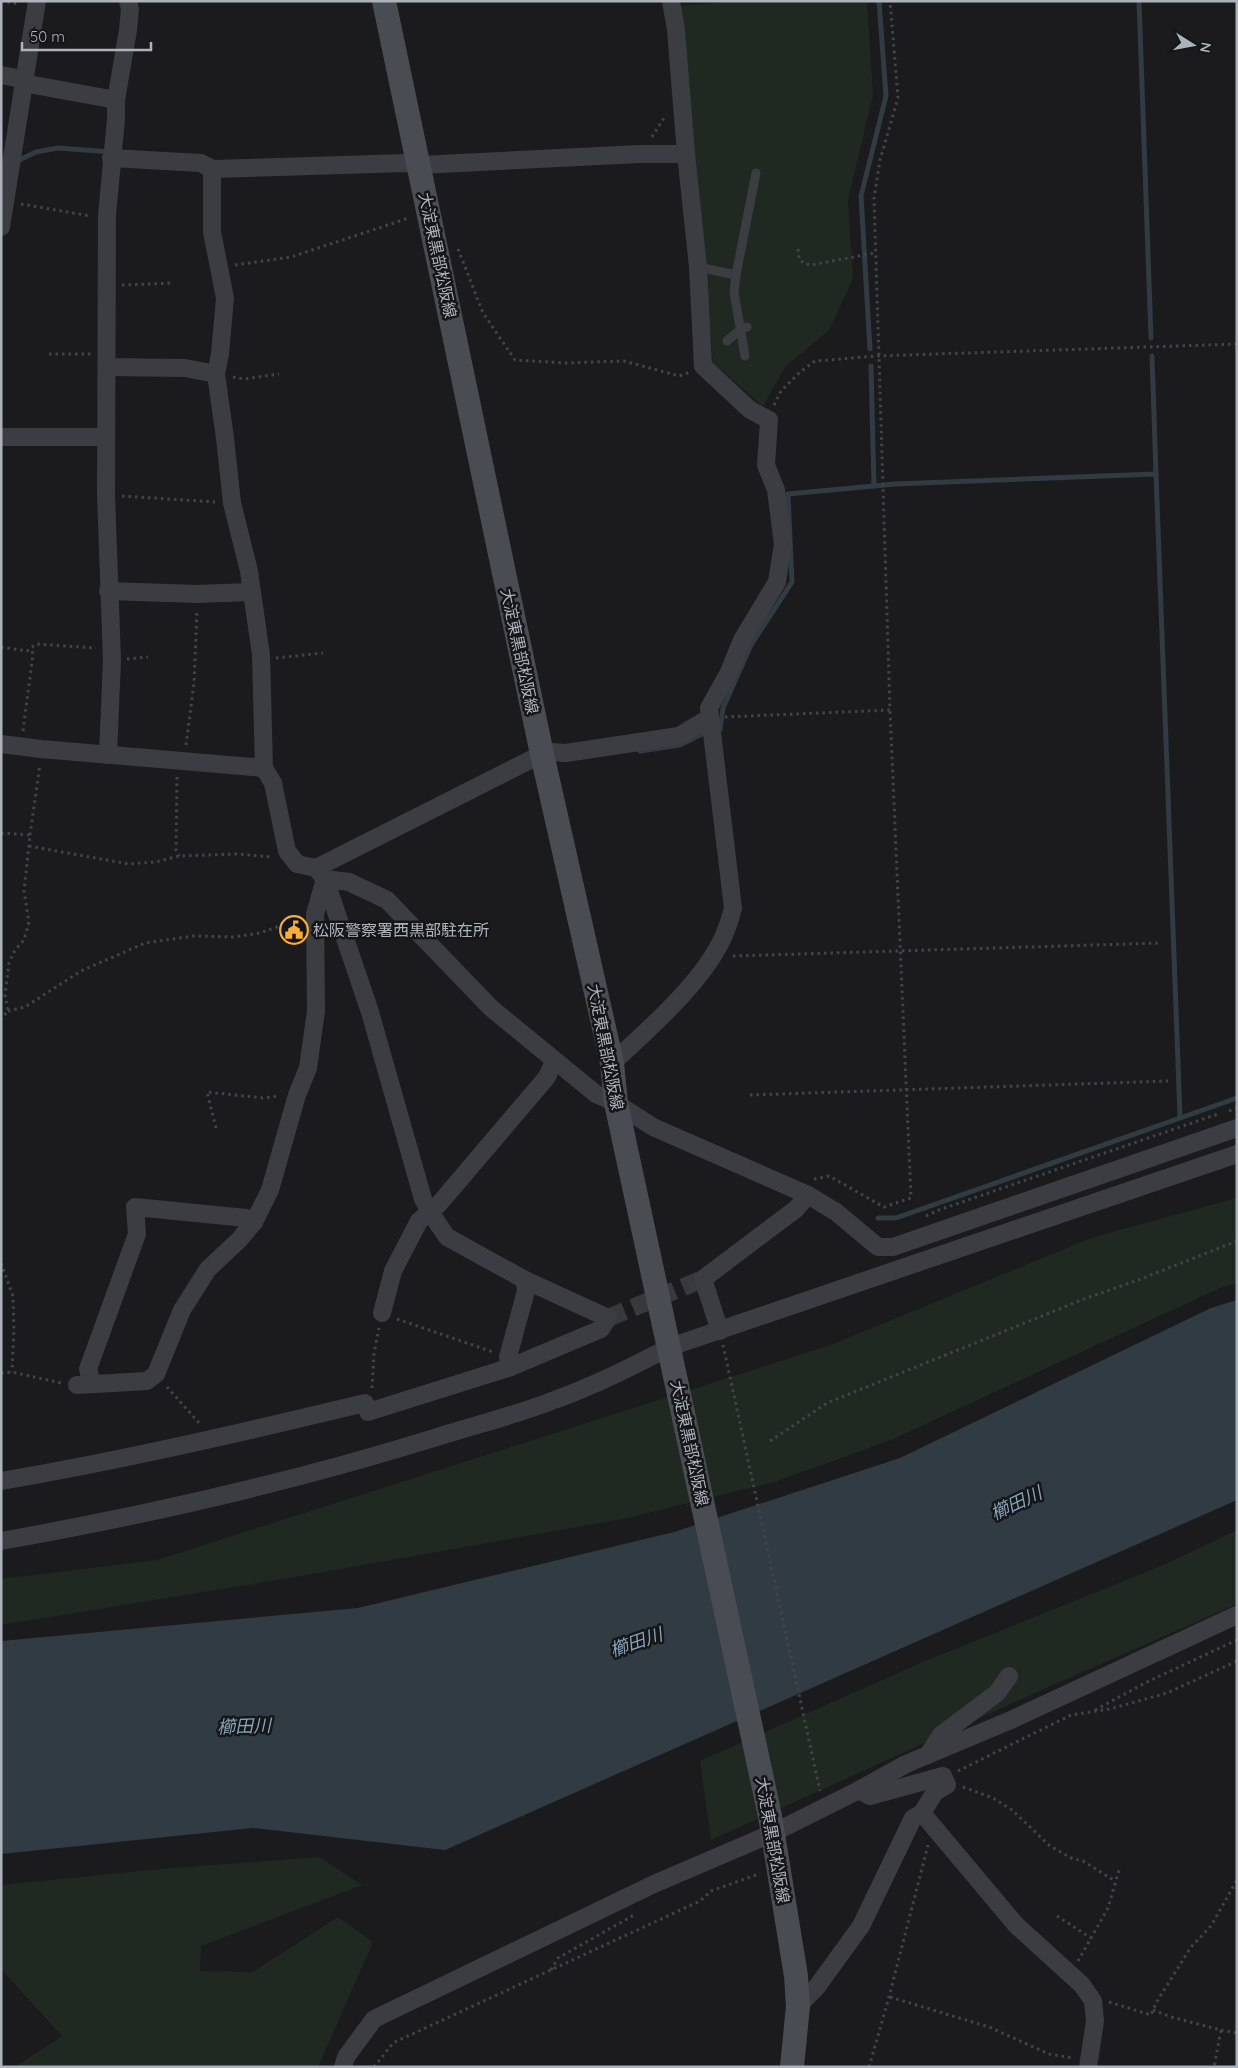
<svg xmlns="http://www.w3.org/2000/svg" width="1238" height="2068" font-family="Quicksand,'Noto Sans JP',sans-serif">
	<rect width="100%" height="100%" fill="#1b1b1d"/>
	<g fill="#202921">
		<path d="M737 1H867L873 95 848 200 853 279 829 330 785 367 763 406 713 363 681 6Z"/>
		<path d="M1237 1198V1283L1220 1288 891 1440 777 1481 628 1518 289 1578 1 1625V1579L157 1560 828 1346 1094 1237Z"/>
		<path d="M1237 1530V1604L1019 1700 711 1840 700 1761 923 1662 1166 1564Z"/>
		<path d="M319 1857 362 1885 201 1946 200 1971 253 1972 338 1917 373 1942 318 2067H15L62 2036 1 1969V1885L161 1869Z"/>
	</g>
	<path fill="#303b43" d="M1237 1300V1500L445 1850 253 1828 1 1854V1641L358 1608 674 1532 900 1458 1211 1308Z"/>
	<g fill="none" stroke-linecap="round" stroke-linejoin="round">
		<g stroke="#303b43" stroke-width="5">
			<path d="M1139 1 1151 338"/>
			<path d="M15 162 36 152 58 148 111 152"/>
			<path d="M870 349 861 196 886 96 879 1"/>
			<path d="M1152 356 1156 474"/>
			<path d="M871 366 874 486"/>
			<path d="M718 731 720 730 723 708 751 645 792 582 788 494 895 484 1156 474 1180 1116"/>
			<path d="M640 751 680 745 702 734"/>
			<path d="M878 1218H896L1237 1098"/>
		</g>
		<path stroke="#38393d" stroke-width="18" stroke-dasharray="18 9" stroke-linecap="butt" d="M608 1318 703 1279"/>
		<g stroke="#42444a" stroke-width="3" stroke-dasharray="2.5 4" stroke-linecap="butt">
			<path d="M1 1 20 4"/>
			<path d="M652 137 666 115"/>
			<path d="M21 204 91 216"/>
			<path d="M458 249 483 313 515 360 566 363 624 361 679 376 690 372"/>
			<path d="M798 249 799 259 805 264 812 265 874 253"/>
			<path d="M235 265 291 257 409 218"/>
			<path d="M122 285 174 283"/>
			<path d="M49 354H91"/>
			<path d="M233 377 244 379 279 374"/>
			<path d="M774 405 781 391 800 372 815 361 877 356 1237 344"/>
			<path d="M122 496 215 502"/>
			<path d="M1 647 27 651 36 644 96 648"/>
			<path d="M276 658 323 653"/>
			<path d="M127 659 148 657"/>
			<path d="M725 717 890 710 874 199 880 160 898 98 890 1"/>
			<path d="M23 731 33 654 31 648"/>
			<path d="M186 745 194 683 197 610"/>
			<path d="M177 777 176 850 179 856"/>
			<path d="M1 833 30 835 24 891 29 922 24 940 15 950 9 963 5 995 8 1011 1 1019"/>
			<path d="M30 835 40 764"/>
			<path d="M29 846 129 864 155 862 179 856 237 854 273 857"/>
			<path d="M733 956 1160 943"/>
			<path d="M8 1011 25 1007 81 971 145 943 194 936 233 937 260 933 300 919"/>
			<path d="M750 1095 1168 1081"/>
			<path d="M1229 1111 1237 1108"/>
			<path d="M216 1128 207 1092 263 1098 279 1096"/>
			<path d="M814 1179 829 1176 884 1207 911 1198 890 710"/>
			<path d="M926 1216 939 1210 1218 1114"/>
			<path d="M1 1263 13 1296 14 1329 12 1372"/>
			<path d="M397 1319 493 1352"/>
			<path d="M723 1345 820 1791"/>
			<path d="M1 1373 12 1372 61 1383"/>
			<path d="M167 1387 201 1425"/>
			<path d="M372 1388 374 1353 379 1328"/>
			<path d="M770 1441 827 1403 1084 1299 1141 1279 1237 1241"/>
			<path d="M1095 1710 1147 1682 1237 1640"/>
			<path d="M958 1771 1071 1715 1110 1709 1167 1693 1237 1661"/>
			<path d="M963 1787 993 1798 1012 1810 1050 1846 1073 1859 1083 1861 1115 1881"/>
			<path d="M1057 1916 1091 1938"/>
			<path d="M1078 1961 1108 1908 1120 1867"/>
			<path d="M551 1970 558 1958 634 1915"/>
			<path d="M890 1997 989 2027 1049 2054 1073 2058"/>
			<path d="M1109 2002 1151 2015 1156 2003 1191 1947 1211 1926 1237 1880"/>
			<path d="M1153 2010 1171 2017 1221 2030 1214 2067"/>
			<path d="M1221 2030 1237 2033"/>
			<path d="M374 2067 393 2043 700 1901 711 1891 756 1875"/>
			<path d="M869 2067 889 1997 928 1845"/>
		</g>
		<g stroke="#3c3d43" stroke-width="9">
			<path d="M698 267 736 275 756 173"/>
			<path d="M736 275 734 292 745 356"/>
			<path d="M727 341 741 329 747 327"/>
		</g>
		<g stroke="#3c3d43" stroke-width="18">
			<path d="M1 75 17 78 23 83 116 100"/>
			<path d="M111 158 201 163 212 169 405 163 420 165 639 154H686"/>
			<path d="M1 227 37 1"/>
			<path d="M107 367 185 368 216 374"/>
			<path d="M1 437H96L106 438"/>
			<path d="M108 591 197 594 251 592"/>
			<path d="M1 744 41 749 264 768"/>
			<path d="M108 755 112 660 106 495 107 215 116 119V100L128 30 130 9 128 1"/>
			<path d="M316 868 542 754 552 752 566 753 679 736 709 718"/>
			<path d="M325 879 349 882 387 900 491 1008 596 1094 616 1103 653 1127 808 1195 836 1212 878 1247H893L1237 1128"/>
			<path d="M612 1063C649 1029 709 977 726 930 729 923 731 916 733 908L709 708 729 672 742 640 777 582 783 544 776 490 766 465 769 420 749 409 703 366 698 267 686 154 676 30 671 1"/>
			<path d="M382 1313 393 1271 419 1221 439 1204 547 1077 554 1061"/>
			<path d="M720 1331 703 1279 796 1209 808 1195"/>
			<path d="M511 1367 508 1357 526 1291 525 1280"/>
			<path d="M92 1384 88 1369 137 1234 135 1207 246 1218 254 1222"/>
			<path d="M77 1385 147 1381 156 1374 182 1310 208 1269 239 1240 254 1222 270 1190 297 1095 308 1068 316 1011 315 914 325 879"/>
			<path d="M1 1481C124 1460 244 1432 365 1403L368 1412 511 1367 601 1329 608 1318 525 1280 447 1237 430 1212 423 1199 370 1012 325 879 316 868 297 864 287 851 273 783 264 768 261 655 249 571 232 503 225 438 216 374 220 354 225 298 212 232V169"/>
			<path d="M1 1541C148 1515 292 1482 434 1438 475 1425 517 1415 557 1399 596 1385 633 1366 670 1347L1237 1154"/>
			<path d="M928 1755 941 1735 997 1693 1009 1676"/>
			<path d="M922 1813 1016 1925 1082 1985 1093 2001 1095 2021 1088 2067"/>
			<path d="M798 2006 816 1988 861 1926 913 1818 922 1813 935 1792 947 1785 943 1776 870 1796 859 1790"/>
			<path d="M343 2067 346 2057 374 2019 654 1884 773 1833 859 1790 906 1764 1011 1720 1237 1615"/>
		</g>
		<path stroke="#494c53" stroke-width="24" d="M384 1 542 754 612 1063 616 1103 770 1816 796 1976 798 2006 792 2067"/>
	</g>
	<defs>
		<symbol id="civic-ring" viewBox="-11 -11 22 22"><circle r="9.5" fill="#161618" stroke="#f9ae37" stroke-width="1.5"/><path d="M-.6-6.5H3V-4.5H.6V-3L4-1V1h2V6H-6V1h2V-1L-.6-3ZM-1.2 2.5V6h2.4V2.5Z" fill="#f9ae37"/></symbol>
	</defs>
	<g fill-rule="evenodd">
		<use href="#civic-ring" x="278" y="914" width="32" height="32"/>
	</g>
	<g text-anchor="middle" dominant-baseline="central" stroke-width="5" stroke-linejoin="round" paint-order="stroke">
		<g font-size="16" fill="#adb3bd" stroke="#161618">
			<text transform="translate(438 255) rotate(78)">大淀東黒部松阪線</text>
			<text transform="translate(520 651) rotate(78)">大淀東黒部松阪線</text>
			<text transform="translate(606 1047) rotate(79)">大淀東黒部松阪線</text>
			<text transform="translate(690 1443) rotate(78)">大淀東黒部松阪線</text>
			<text transform="translate(773 1840) rotate(80)">大淀東黒部松阪線</text>
		</g>
		<g font-size="16" fill="#adb3bd" stroke="#161618" text-anchor="start">
			<text x="313" y="930">松阪警察署西黒部駐在所</text>
		</g>
		<g font-size="18" font-style="italic" fill="#84a3b9" stroke="#161618">
			<text transform="translate(1016 1503) rotate(-25)">櫛田川</text>
			<text transform="translate(636 1642) rotate(-19)">櫛田川</text>
			<text transform="translate(244 1726) rotate(-2)">櫛田川</text>
		</g>
	</g>
	<rect width="1238" height="2068" fill="none" stroke="#adb3bd" stroke-width="5"/>
	<g transform="translate(1193 45) rotate(101)" stroke="#161618" stroke-width="4" paint-order="stroke">
	<path d="M0-4L9 19L0 12L-9 19Z" fill="#adb3bd"/>
	<text y="-8" font-size="14" font-weight="bold" text-anchor="middle" fill="#adb3bd">N</text>
	</g>
	<path d="M22 42v8h129v-8" fill="none" stroke="#adb3bd" stroke-width="2.5"/>
	<text x="30" y="42" font-size="15" fill="#adb3bd" stroke="#161618" stroke-width="4" paint-order="stroke">50 m</text>
</svg>
